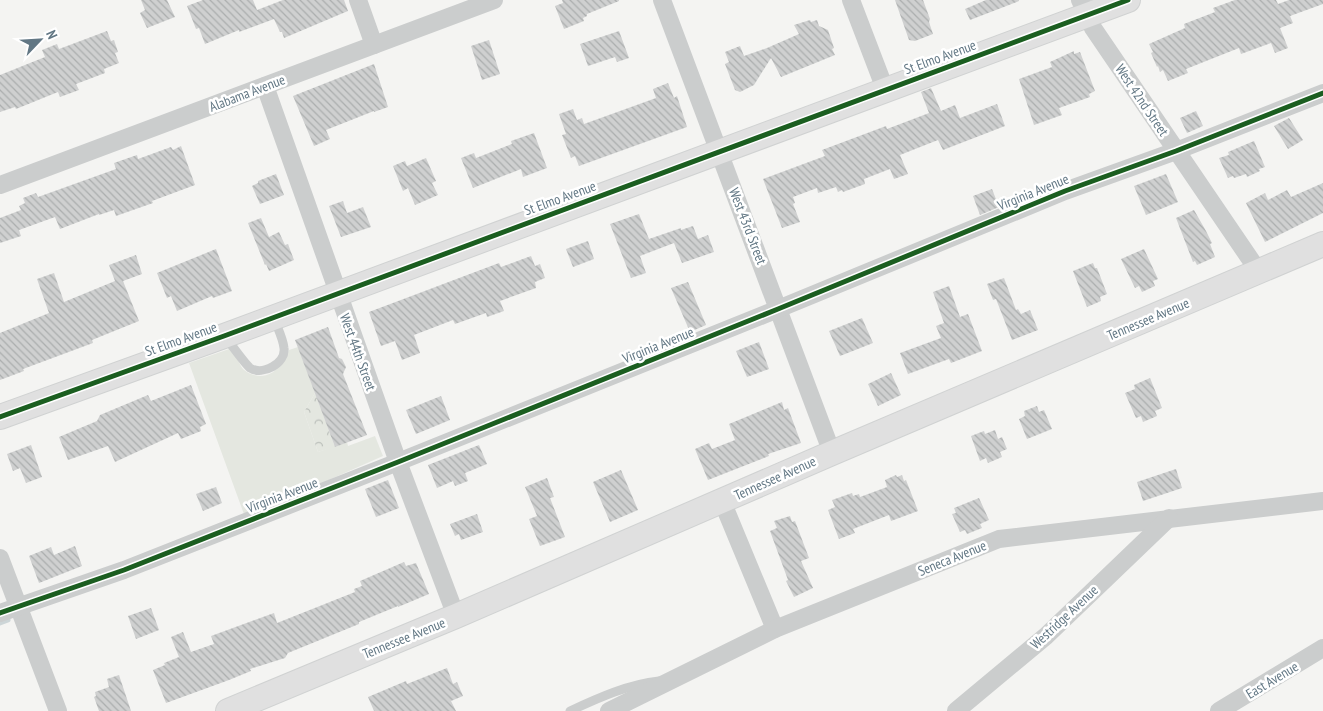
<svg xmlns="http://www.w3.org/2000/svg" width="1323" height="711" font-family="'PT Sans Narrow',sans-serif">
	<defs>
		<pattern id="forest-crowns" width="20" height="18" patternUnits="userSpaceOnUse" patternTransform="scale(1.25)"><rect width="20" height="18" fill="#e4e7e0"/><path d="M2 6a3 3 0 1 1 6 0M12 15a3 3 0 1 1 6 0" fill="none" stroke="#bcc0bb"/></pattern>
		<pattern id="building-back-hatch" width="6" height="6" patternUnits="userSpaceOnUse" patternTransform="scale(1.25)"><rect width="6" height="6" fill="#cfd0d0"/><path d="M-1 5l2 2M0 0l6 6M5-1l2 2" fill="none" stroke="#abaeae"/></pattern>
	</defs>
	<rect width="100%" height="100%" fill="#f4f4f2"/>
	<path fill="#e4e7e0" d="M298 347 315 393 304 412 318 452 347 442 348 446 375 436 383 456 245 517 189 363 232 348C236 354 239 364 243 369 246 372 250 374 254 375 273 380 282 364 289 350Z"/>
	<path fill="url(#forest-crowns)" d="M315 393 335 447 318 452 304 412Z"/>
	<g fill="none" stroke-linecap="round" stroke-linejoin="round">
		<path stroke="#ccd5d7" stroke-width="5" d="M0 623 8 620"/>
	</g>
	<g fill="url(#building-back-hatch)">
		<path d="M141 0H167L175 17 147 28 140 13 145 10Z"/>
		<path d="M203 0H253L257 10 283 0H344L348 11 284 38 282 32H280L274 19 239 32V30L205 44 199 28 196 29 187 6Z"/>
		<path d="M562 0H619V1L587 14V16L583 18 584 21 564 29 555 6 563 3Z"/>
		<path d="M895 0H923L930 19 929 22 933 34 915 41 909 40Z"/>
		<path d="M986 0H1019V1L970 20 965 9Z"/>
		<path d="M1235 0H1276L1278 4 1289 0H1323V4L1290 16 1293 23 1280 28 1288 48 1275 53 1271 43 1241 54 1239 48 1186 69 1188 73 1168 81 1163 70 1160 72 1158 66 1157 67 1151 53 1153 52 1149 44 1185 28 1184 24 1215 12 1213 8Z"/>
		<path d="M810 20 811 22 817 20 819 26 828 30 834 48 832 49 835 55 781 77 771 58 754 85 740 92 735 90 725 64 729 62 725 52 740 46 744 56 767 48 799 34 794 25Z"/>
		<path d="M107 31 111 41 114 40 118 52 115 53 119 63 104 69 105 73 76 84 79 90 60 97 58 92 16 109 15 107 0 112V75L45 57 42 50 57 44 59 49Z"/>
		<path d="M619 31 629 58 617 62 615 57 588 66 580 44Z"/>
		<path d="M489 40 500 74 482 80 471 46Z"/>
		<path d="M1074 51V54L1080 52 1095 91 1089 94 1090 97 1059 108 1062 115 1034 125 1019 79 1052 67 1050 62Z"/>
		<path d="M374 64 388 107 374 112V111L326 130 330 139 314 146 293 96Z"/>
		<path d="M668 83 674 98 677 96 687 127 579 166 575 156 571 158 562 135 566 134 559 114 573 109 577 120 582 118 584 124 656 98 653 89Z"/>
		<path d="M931 88 941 111 955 105 960 118 997 104 1005 126 943 150 938 140 900 155 908 174 894 179 890 169 864 179 865 184 843 192 842 190 838 192 836 187 818 193 817 188 793 197 795 203 793 204 800 222 782 228 763 179 825 156 822 150 886 126 887 129 929 113 921 92Z"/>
		<path d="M1196 111 1203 126 1187 133 1180 118Z"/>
		<path d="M1289 118 1303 140 1288 149 1274 126Z"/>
		<path d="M534 133 547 168 523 177 521 169 473 188 461 158 474 153 476 158 512 144 511 141Z"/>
		<path d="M1254 141 1265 167 1259 169 1260 171 1247 177 1246 174 1234 178 1233 176 1228 178 1219 158 1229 155 1228 152Z"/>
		<path d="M181 146 195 185 152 201 153 203 116 216 114 210 99 215V214L60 229 55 217 19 230 21 236 0 243V218L21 210 19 206 25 203 23 198 36 193 38 197 116 169 114 163 137 155 138 159 171 147 173 150Z"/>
		<path d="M426 158 436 181 432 183 438 195 415 205 408 188 403 191 393 166 405 161 407 166Z"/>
		<path d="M276 174 284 195 260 204 252 186 258 183V181Z"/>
		<path d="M1166 174 1178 202 1146 215 1134 186Z"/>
		<path d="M1323 183V213L1265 242 1246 203 1265 193 1268 200 1287 190 1291 197Z"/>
		<path d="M992 189 999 207 980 215 973 196Z"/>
		<path d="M343 201 347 213 363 207 371 227 341 237 329 206Z"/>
		<path d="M1194 210 1206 231 1212 243 1210 244 1215 257 1197 265 1195 261 1193 262 1176 218Z"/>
		<path d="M639 214 649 239 681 228V230L693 226 698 239 708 235 714 252 682 263 674 243 640 256 646 273 631 278 610 224Z"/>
		<path d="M261 218 269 237 279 232 285 245 288 244 294 260 269 271 266 264 265 265 248 223Z"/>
		<path d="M588 241 594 259 573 267 566 249Z"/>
		<path d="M216 249 232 291 213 298 212 296 177 311 171 296 167 298 157 273Z"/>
		<path d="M1144 249 1158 279 1153 281 1155 286 1142 292 1139 286 1135 288 1121 259Z"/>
		<path d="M136 255 142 274 123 281 139 321 92 340 93 343 23 369 24 371 0 380V333L49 313 37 279 54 273 64 302 115 281 109 265Z"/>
		<path d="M531 256 535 266 540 264 545 278 535 282 536 288 500 301 504 311 487 317 486 313 455 324 453 320 414 335 420 353 402 360 395 341 381 346 369 312 499 263 501 267Z"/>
		<path d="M1093 263 1095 268H1097L1107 294 1100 297 1101 301 1087 307 1073 271Z"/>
		<path d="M1004 278 1016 310 1018 309 1021 314 1030 310 1038 330 1012 340 996 299 993 300 987 284Z"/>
		<path d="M688 282 706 325 690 332 671 288Z"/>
		<path d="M949 286 960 317 968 314 982 351 951 363 949 359 908 374 900 353 941 338 936 326 944 323 933 292Z"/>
		<path d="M862 318 873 343 840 356 829 331Z"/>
		<path d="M328 327 339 358 342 359 346 367 343 374 367 435 335 447 295 340Z"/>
		<path d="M759 342 769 369 747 377 736 351Z"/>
		<path d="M891 373 901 395 878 406 868 384Z"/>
		<path d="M1150 378 1162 408 1155 411 1157 416 1143 422 1141 416 1136 418 1125 393 1135 389 1134 385Z"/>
		<path d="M191 385 206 424 200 427 201 431 181 439 178 433 115 462 108 446 68 460 59 437 97 421 100 415 148 395 151 401Z"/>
		<path d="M441 396 450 420 416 434 406 410Z"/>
		<path d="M782 402 784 410 788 408 801 443 768 454 769 456 708 480 695 449 709 443 712 449 735 440 729 424Z"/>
		<path d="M1037 406 1039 412 1044 410 1052 429 1027 439 1019 419 1025 416 1024 411Z"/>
		<path d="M995 430 998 439 1002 437 1007 449 1000 452 1002 457 988 463 986 458 980 461 971 436 984 431 985 434Z"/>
		<path d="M31 445 42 477 26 483 20 468 13 471 7 454Z"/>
		<path d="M479 445 487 464 465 473 468 481 455 486 453 481 437 488 428 465Z"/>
		<path d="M1176 469 1182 488 1143 501 1137 482Z"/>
		<path d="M621 470 638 510 610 522 593 482Z"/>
		<path d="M896 475 897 477 902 475 904 481 906 480 918 511 891 521 889 515 853 529 855 533 839 539 828 510 835 507 832 500 852 493 853 496 859 494 860 497 887 487 885 480Z"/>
		<path d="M547 478 554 497 550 498 565 537 540 546 529 519 537 516 525 487Z"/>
		<path d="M388 480 399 508 376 517 365 489Z"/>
		<path d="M216 487 222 503 203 511 196 494Z"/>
		<path d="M979 498 989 520 980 524 982 528 967 534 965 530 960 532 952 514 956 513 954 508Z"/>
		<path d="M477 514 483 532 461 540 459 534 455 536 450 524Z"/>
		<path d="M790 516 792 522 795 521 809 558 801 561 813 588 794 597 786 581 788 580 770 531 777 528 774 521Z"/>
		<path d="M75 546 82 566 39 583 29 556 51 547 54 555Z"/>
		<path d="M404 562 406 566 416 563 429 594 398 607V606L359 622V624L288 653 285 658 250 669 251 671 229 680 166 703 153 670 165 665 164 663 179 657 171 637 183 632 191 652 214 644 211 636 274 613 277 623 355 592 354 589 362 586 360 581Z"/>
		<path d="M151 608 159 630 136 639 128 616Z"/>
		<path d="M447 668 453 684 457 682 463 696 451 701 456 711H374L368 697 406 681 407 684Z"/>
		<path d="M119 675 131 711H99L94 697 96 696 95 692 109 687 107 679Z"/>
	</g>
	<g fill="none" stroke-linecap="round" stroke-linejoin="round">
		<defs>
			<g id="secondary">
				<path d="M0 417 224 336 1128 0"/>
				<path d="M228 711 456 616 832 453 1323 244"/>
			</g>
		</defs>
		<use href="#secondary" stroke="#d0d2d2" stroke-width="26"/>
		<g stroke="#cbcdcd" stroke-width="9">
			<path d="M226 338C231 344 245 364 250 368 263 376 286 363 284 348 283 338 277 327 274 318"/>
			<path d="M570 711C598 698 629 684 659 681"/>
		</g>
		<g stroke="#cbcdcd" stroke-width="18">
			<path d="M358 0 374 45"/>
			<path d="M662 0 832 453"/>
			<path d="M851 0 885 89"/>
			<path d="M1080 0 1093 28 1259 272"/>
			<path d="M265 86 398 462 456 616"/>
			<path d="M0 185 494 0"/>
			<path d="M722 501 775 629"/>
			<path d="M0 558 58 711"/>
			<path d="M0 613 124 570 398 462 778 309 1065 191 1176 151 1323 93"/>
			<path d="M609 711 775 629 999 539 1323 501"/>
			<path d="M956 711 1046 636 1169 518"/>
			<path d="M1219 711 1323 648"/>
		</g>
		<use href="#secondary" stroke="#e0e0e0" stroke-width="24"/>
		<defs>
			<g id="cycleway">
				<path d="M0 417 224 336 1128 0"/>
				<path d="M0 613 124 570 398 462 778 309 1065 191 1176 151 1323 93"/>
			</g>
		</defs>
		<use href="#cycleway" stroke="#fff" stroke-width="8"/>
		<use href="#cycleway" stroke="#1b5e20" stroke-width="5"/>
	</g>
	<g text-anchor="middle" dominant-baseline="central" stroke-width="5" stroke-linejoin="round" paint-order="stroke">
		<g font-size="14" fill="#627784" stroke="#fff">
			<text transform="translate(940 57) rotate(-20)">St Elmo Avenue</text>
			<text transform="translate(247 93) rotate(-21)">Alabama Avenue</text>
			<text transform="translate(1142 100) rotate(56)">West 42nd Street</text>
			<text transform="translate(1033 192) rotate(-22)">Virginia Avenue</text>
			<text transform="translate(560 198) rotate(-20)">St Elmo Avenue</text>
			<text transform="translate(748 226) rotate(69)">West 43rd Street</text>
			<text transform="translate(1148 319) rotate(-23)">Tennessee Avenue</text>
			<text transform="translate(181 339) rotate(-20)">St Elmo Avenue</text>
			<text transform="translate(658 345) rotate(-22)">Virginia Avenue</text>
			<text transform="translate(358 352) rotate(70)">West 44th Street</text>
			<text transform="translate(775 478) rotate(-24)">Tennessee Avenue</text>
			<text transform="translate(282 495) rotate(-21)">Virginia Avenue</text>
			<text transform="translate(952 558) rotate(-22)">Seneca Avenue</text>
			<text transform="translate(1064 617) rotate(-43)">Westridge Avenue</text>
			<text transform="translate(404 638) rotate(-22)">Tennessee Avenue</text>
			<text transform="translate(1272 680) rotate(-31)">East Avenue</text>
		</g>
	</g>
	<g transform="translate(40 40) rotate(65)" stroke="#ffffff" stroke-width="4" paint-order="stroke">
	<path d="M0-4L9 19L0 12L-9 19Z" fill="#627784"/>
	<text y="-8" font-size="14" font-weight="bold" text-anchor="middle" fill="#627784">N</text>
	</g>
</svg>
